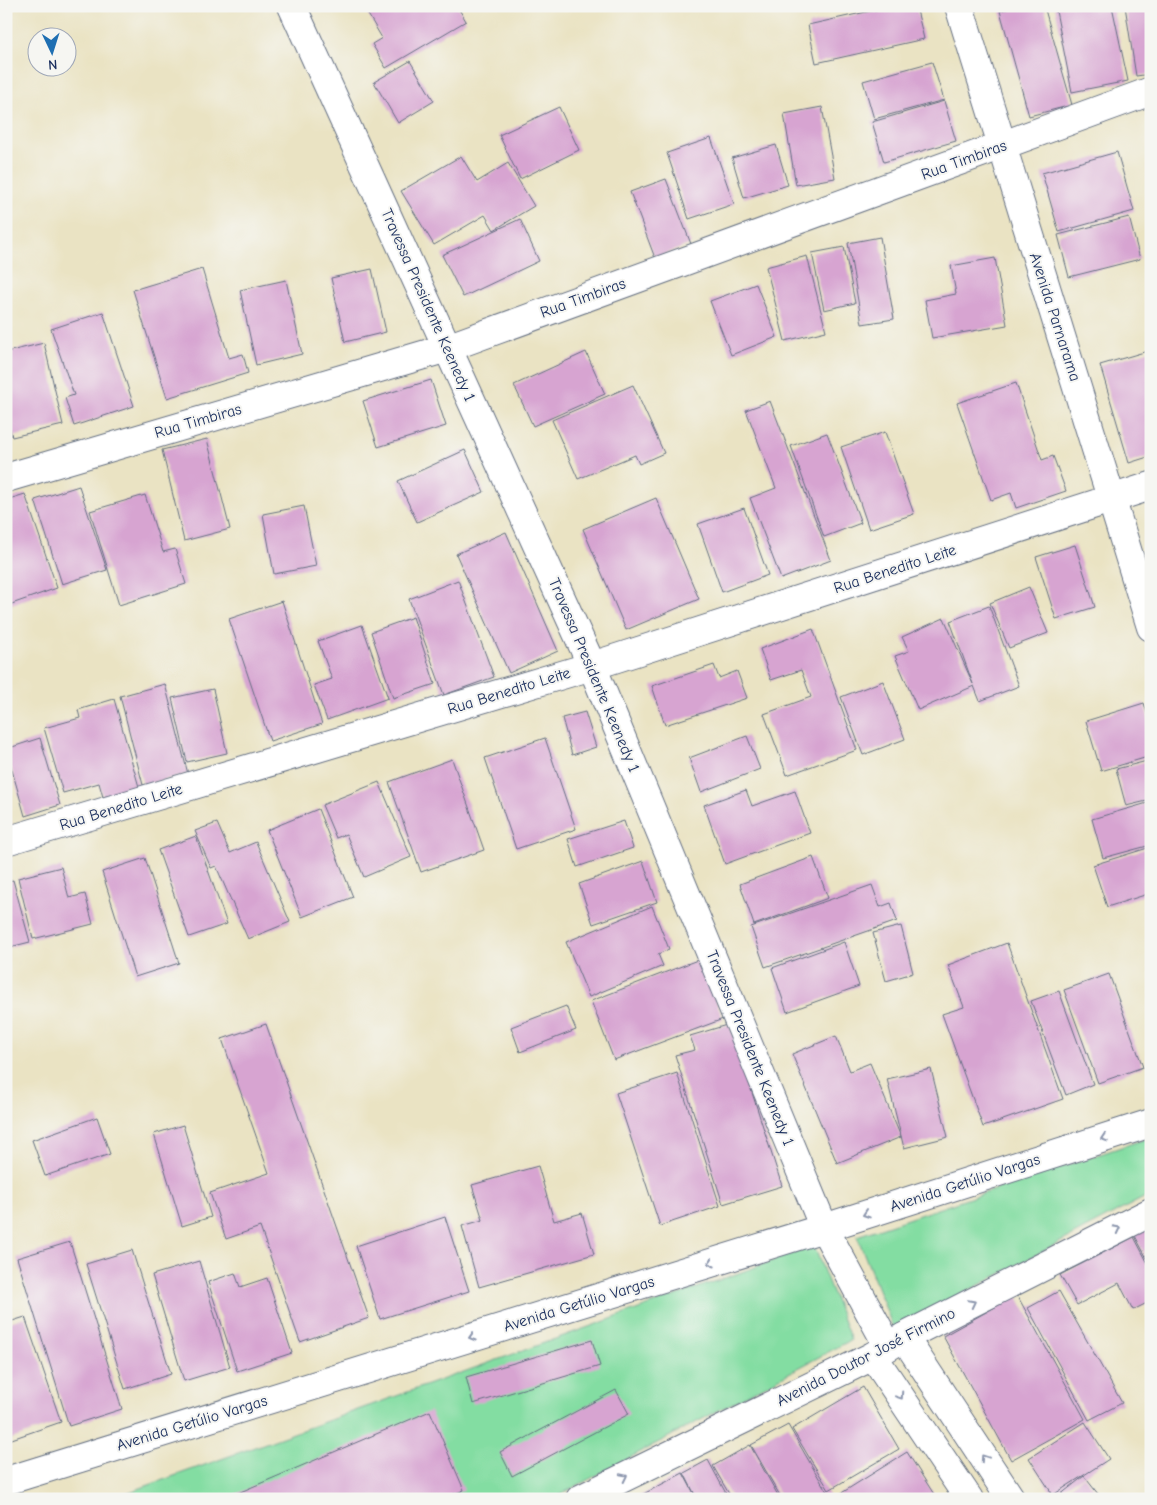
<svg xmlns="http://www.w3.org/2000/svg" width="1157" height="1505" font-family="'Comic Neue',sans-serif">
	<rect width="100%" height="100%" fill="#f6f6f2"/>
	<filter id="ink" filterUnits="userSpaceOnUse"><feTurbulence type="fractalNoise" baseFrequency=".02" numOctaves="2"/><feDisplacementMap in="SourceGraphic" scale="10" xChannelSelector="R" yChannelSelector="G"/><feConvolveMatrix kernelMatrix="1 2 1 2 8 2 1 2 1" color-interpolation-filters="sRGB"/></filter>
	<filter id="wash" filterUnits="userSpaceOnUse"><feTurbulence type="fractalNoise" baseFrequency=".0096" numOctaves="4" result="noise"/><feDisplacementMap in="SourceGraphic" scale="20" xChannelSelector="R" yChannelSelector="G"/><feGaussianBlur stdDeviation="1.12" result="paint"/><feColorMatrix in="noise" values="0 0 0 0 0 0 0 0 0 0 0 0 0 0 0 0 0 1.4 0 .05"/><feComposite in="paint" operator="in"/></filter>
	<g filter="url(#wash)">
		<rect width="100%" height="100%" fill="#eae3c3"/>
		<g fill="#83dda2" stroke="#4f8680">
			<path d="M1151 1137V1194L894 1330 857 1236Z"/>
			<path d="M814 1246 851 1340 552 1499H110Z"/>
		</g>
		<g id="blocks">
			<g fill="#d7a4d1">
				<path d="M363 6H457L466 21 386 68 372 44 382 38Z"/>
				<path d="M893 6H916L924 39 816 63 808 25Z"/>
				<path d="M1016 6H1044L1072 105 1029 116 1000 11Z"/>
				<path d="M1055 6H1112L1128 81 1072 92Z"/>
				<path d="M1125 6H1151V74L1136 76Z"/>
				<path d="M410 61 434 101 398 123 374 82Z"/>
				<path d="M932 62 944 100 874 119 863 81Z"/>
				<path d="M944 101 956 141 884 162 872 122Z"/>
				<path d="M559 107 579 150 520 179 499 135Z"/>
				<path d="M822 107 835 178 796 185 784 114Z"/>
				<path d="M711 138 734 204 689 219 667 153Z"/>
				<path d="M776 145 788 185 744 198 732 158Z"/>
				<path d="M1117 152 1134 211 1059 232 1042 173Z"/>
				<path d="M461 156 477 182 508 163 534 206 494 230 485 215 434 245 401 191Z"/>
				<path d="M666 179 691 244 655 258 630 192Z"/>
				<path d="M1129 217 1140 259 1069 277 1058 235Z"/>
				<path d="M520 219 539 261 463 297 442 255Z"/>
				<path d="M880 237 894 319 862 324 848 243Z"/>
				<path d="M844 247 855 303 824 310 812 253Z"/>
				<path d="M807 256 826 331 785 341 766 267Z"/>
				<path d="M995 258 1007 325 932 338 925 300 956 294 951 266Z"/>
				<path d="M202 269 229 358 243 354 248 373 167 398 133 290Z"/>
				<path d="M372 269 386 332 345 342 331 278Z"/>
				<path d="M286 280 302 354 256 365 240 290Z"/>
				<path d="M756 284 777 337 731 355 710 301Z"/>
				<path d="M103 312 134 406 74 426 65 398 74 395 51 329Z"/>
				<path d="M44 343 63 425 12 437 6 414V352Z"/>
				<path d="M1151 350V456L1129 463 1100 365Z"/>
				<path d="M586 352 605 394 533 426 514 385Z"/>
				<path d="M431 380 446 426 378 447 363 401Z"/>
				<path d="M1016 383 1042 460 1053 456 1066 491 1016 508 1011 493 991 500 957 403Z"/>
				<path d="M633 385 664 453 639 464 635 455 578 479 552 420Z"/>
				<path d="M770 401 831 560 781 579 750 498 776 488 746 410Z"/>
				<path d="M885 432 914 514 869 529 841 447Z"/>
				<path d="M827 433 861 523 824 537 791 446Z"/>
				<path d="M207 439 230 529 184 541 162 450Z"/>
				<path d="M465 450 484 492 417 522 398 481Z"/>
				<path d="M79 486 107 570 62 584 35 500Z"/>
				<path d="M25 494 57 588 6 606V500Z"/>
				<path d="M145 495 163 552 175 549 186 584 119 605 90 511Z"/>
				<path d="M656 498 699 599 626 630 583 529Z"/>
				<path d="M304 506 316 566 274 574 263 514Z"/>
				<path d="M744 508 768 575 722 592 698 524Z"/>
				<path d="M506 532 558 651 509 673 456 554Z"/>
				<path d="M1075 545 1095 607 1056 619 1036 557Z"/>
				<path d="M458 580 494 677 444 695 409 599Z"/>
				<path d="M1029 587 1048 633 1009 648 990 603Z"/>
				<path d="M282 601 322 724 270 741 229 619Z"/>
				<path d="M989 606 1019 686 980 701 974 686 918 710 895 656 909 651 902 637 944 618 973 684 950 621Z"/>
				<path d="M413 617 435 684 393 698 371 632Z"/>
				<path d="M362 625 388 698 327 720 314 685 332 679 318 641Z"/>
				<path d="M813 629 857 750 787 775 764 714 811 697 801 670 771 680 760 649Z"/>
				<path d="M714 665 719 678 737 671 747 698 665 725 652 686Z"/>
				<path d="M883 681 905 739 863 755 841 697Z"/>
				<path d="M165 684 188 774 143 785 120 696Z"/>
				<path d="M213 689 227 753 187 762 172 698Z"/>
				<path d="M114 699 139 787 103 797 99 783 63 793 44 728 80 718 78 710Z"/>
				<path d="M1144 703 1151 726V756L1101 771 1086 721Z"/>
				<path d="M585 712 596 747 572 755 562 718Z"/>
				<path d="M747 736 760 769 701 792 689 758Z"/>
				<path d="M40 738 60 805 25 816 6 749Z"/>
				<path d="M545 738 576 829 516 849 485 758Z"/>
				<path d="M452 759 484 850 421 872 389 782Z"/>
				<path d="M1151 760V800L1126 806 1116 769Z"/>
				<path d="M379 782 411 857 364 877 346 834 336 838 322 805Z"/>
				<path d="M746 790 752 806 795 791 810 833 725 864 704 805Z"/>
				<path d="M1151 802V845L1103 858 1092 819Z"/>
				<path d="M318 809 353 897 302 917 267 830Z"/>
				<path d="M6 810 12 824 6 826Z"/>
				<path d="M624 821 633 848 577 867 568 839Z"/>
				<path d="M217 823 230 853 256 842 290 922 248 939 216 866 211 868 195 831Z"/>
				<path d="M196 836 227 924 189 937 158 850Z"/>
				<path d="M1151 847V893L1107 907 1093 865Z"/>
				<path d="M813 857 828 898 754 925 740 884Z"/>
				<path d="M145 858 179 963 135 977 102 872Z"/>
				<path d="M643 861 657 902 593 924 579 884Z"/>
				<path d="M61 867 69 898 85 894 93 924 33 939 18 878Z"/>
				<path d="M13 880 30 942 6 948V882Z"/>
				<path d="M872 885 880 907 891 903 897 921 765 967 751 927Z"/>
				<path d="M652 906 669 949 658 954 663 966 589 997 566 942Z"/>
				<path d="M901 926 913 973 886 981 873 933Z"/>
				<path d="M844 942 859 986 787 1012 772 968Z"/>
				<path d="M1007 943 1063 1099 983 1127 942 1014 964 1007 948 965Z"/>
				<path d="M700 959 723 1019 614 1060 591 1001Z"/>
				<path d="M1109 974 1143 1067 1098 1083 1064 990Z"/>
				<path d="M1059 991 1093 1084 1066 1095 1031 1001Z"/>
				<path d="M566 1006 576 1030 520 1052 511 1027Z"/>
				<path d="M266 1024 369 1318 300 1342 260 1227 226 1239 210 1193 269 1173 222 1039Z"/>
				<path d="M730 1024 782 1186 723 1204 675 1055 695 1050 690 1036Z"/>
				<path d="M836 1036 850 1071 870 1063 901 1137 837 1163 792 1054Z"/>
				<path d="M931 1069 948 1137 904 1148 887 1079Z"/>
				<path d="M677 1073 720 1206 660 1226 616 1093Z"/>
				<path d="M97 1117 110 1154 45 1176 32 1140Z"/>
				<path d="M183 1125 211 1217 182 1226 154 1134Z"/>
				<path d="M538 1166 554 1221 582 1213 594 1254 479 1287 462 1226 483 1220 472 1185Z"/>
				<path d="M445 1217 469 1291 380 1319 356 1246Z"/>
				<path d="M1151 1226V1266L1134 1234Z"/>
				<path d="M1134 1237 1151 1269V1301L1133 1310 1119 1283 1077 1305 1060 1275Z"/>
				<path d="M70 1242 122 1409 69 1426 17 1258Z"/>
				<path d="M132 1250 171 1374 125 1389 86 1264Z"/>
				<path d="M199 1261 230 1367 184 1381 152 1275Z"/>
				<path d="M235 1273 240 1287 267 1278 292 1353 237 1371 208 1282Z"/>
				<path d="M1059 1291 1122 1403 1089 1420 1028 1308Z"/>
				<path d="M1017 1295 1085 1419 1011 1460 943 1336Z"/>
				<path d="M25 1317 61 1422 6 1441V1323Z"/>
				<path d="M592 1340 600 1366 473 1404 466 1377Z"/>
				<path d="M863 1387 899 1449 829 1490 792 1429Z"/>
				<path d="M616 1390 629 1414 512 1476 500 1452Z"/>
				<path d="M430 1411 464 1490 443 1499H224Z"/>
				<path d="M1085 1422 1109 1459 1053 1495 1029 1458Z"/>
				<path d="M788 1425 830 1497 826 1499H782L751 1445Z"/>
				<path d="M750 1445 780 1499H732L713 1466Z"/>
				<path d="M907 1452 937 1499H832Z"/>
				<path d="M708 1460 729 1499H697L684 1473Z"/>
				<path d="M683 1473 697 1499H634Z"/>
				<path d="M1084 1476 1102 1499H1055Z"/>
			</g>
		</g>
	</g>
	<g filter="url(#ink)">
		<use href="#blocks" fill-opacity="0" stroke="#636e81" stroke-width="1"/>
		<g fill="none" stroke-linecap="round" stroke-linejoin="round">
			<defs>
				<g id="minor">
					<path d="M292 6 592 666 824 1228 888 1346"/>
					<path d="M959 6 1151 627"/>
					<path d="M6 478 447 348 1151 91"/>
					<path d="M6 841 592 666 1151 486"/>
					<path d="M904 1337 1011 1499"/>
					<path d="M873 1356 969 1499"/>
					<path d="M6 1481 824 1228 1151 1123"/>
					<path d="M580 1499 873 1356 904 1337 1151 1212"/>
				</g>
			</defs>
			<use href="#minor" stroke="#636e81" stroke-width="30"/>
			<use href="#minor" stroke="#fff" stroke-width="28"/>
		</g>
		<defs><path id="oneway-chevron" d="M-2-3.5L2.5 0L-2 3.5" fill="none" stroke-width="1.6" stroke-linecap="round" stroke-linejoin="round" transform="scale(1.25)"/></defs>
		<g stroke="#8d97ae">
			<use href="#oneway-chevron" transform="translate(1104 1138) rotate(162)"/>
			<use href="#oneway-chevron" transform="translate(866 1214) rotate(162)"/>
			<use href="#oneway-chevron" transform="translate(1117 1229) rotate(-27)"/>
			<use href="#oneway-chevron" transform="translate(711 1263) rotate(163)"/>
			<use href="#oneway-chevron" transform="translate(972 1303) rotate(-27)"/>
			<use href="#oneway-chevron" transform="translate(472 1337) rotate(163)"/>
			<use href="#oneway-chevron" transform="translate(900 1396) rotate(56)"/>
			<use href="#oneway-chevron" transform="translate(984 1458) rotate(-124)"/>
			<use href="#oneway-chevron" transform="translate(624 1477) rotate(-26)"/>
		</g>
	</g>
	<g text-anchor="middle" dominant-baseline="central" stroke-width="4" stroke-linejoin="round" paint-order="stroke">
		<g font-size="16" fill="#1b2f5e" stroke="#f6f6f2">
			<text transform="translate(964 160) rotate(-20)">Rua Timbiras</text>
			<text transform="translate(583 298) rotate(-20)">Rua Timbiras</text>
			<text transform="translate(428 305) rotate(66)">Travessa Presidente Keenedy 1</text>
			<text transform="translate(1055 317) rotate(72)">Avenida Parnarama</text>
			<text transform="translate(198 421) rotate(-16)">Rua Timbiras</text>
			<text transform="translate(895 569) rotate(-18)">Rua Benedito Leite</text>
			<text transform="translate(594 675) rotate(67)">Travessa Presidente Keenedy 1</text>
			<text transform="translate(509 691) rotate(-17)">Rua Benedito Leite</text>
			<text transform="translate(121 807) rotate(-17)">Rua Benedito Leite</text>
			<text transform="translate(750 1048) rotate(68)">Travessa Presidente Keenedy 1</text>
			<text transform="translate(965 1183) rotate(-18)">Avenida Getúlio Vargas</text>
			<text transform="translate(579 1304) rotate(-17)">Avenida Getúlio Vargas</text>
			<text transform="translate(866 1357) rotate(-27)">Avenida Doutor José Firmino</text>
			<text transform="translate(192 1423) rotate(-17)">Avenida Getúlio Vargas</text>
		</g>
	</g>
	<rect width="1157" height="1505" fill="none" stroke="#f6f6f2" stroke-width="25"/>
	<g transform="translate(52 52) rotate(176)"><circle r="24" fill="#f6f6f2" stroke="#9ea6b7"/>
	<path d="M0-4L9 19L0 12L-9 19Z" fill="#1f6fb2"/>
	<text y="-8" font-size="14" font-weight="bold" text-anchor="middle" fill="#1b2f5e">N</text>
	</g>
</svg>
